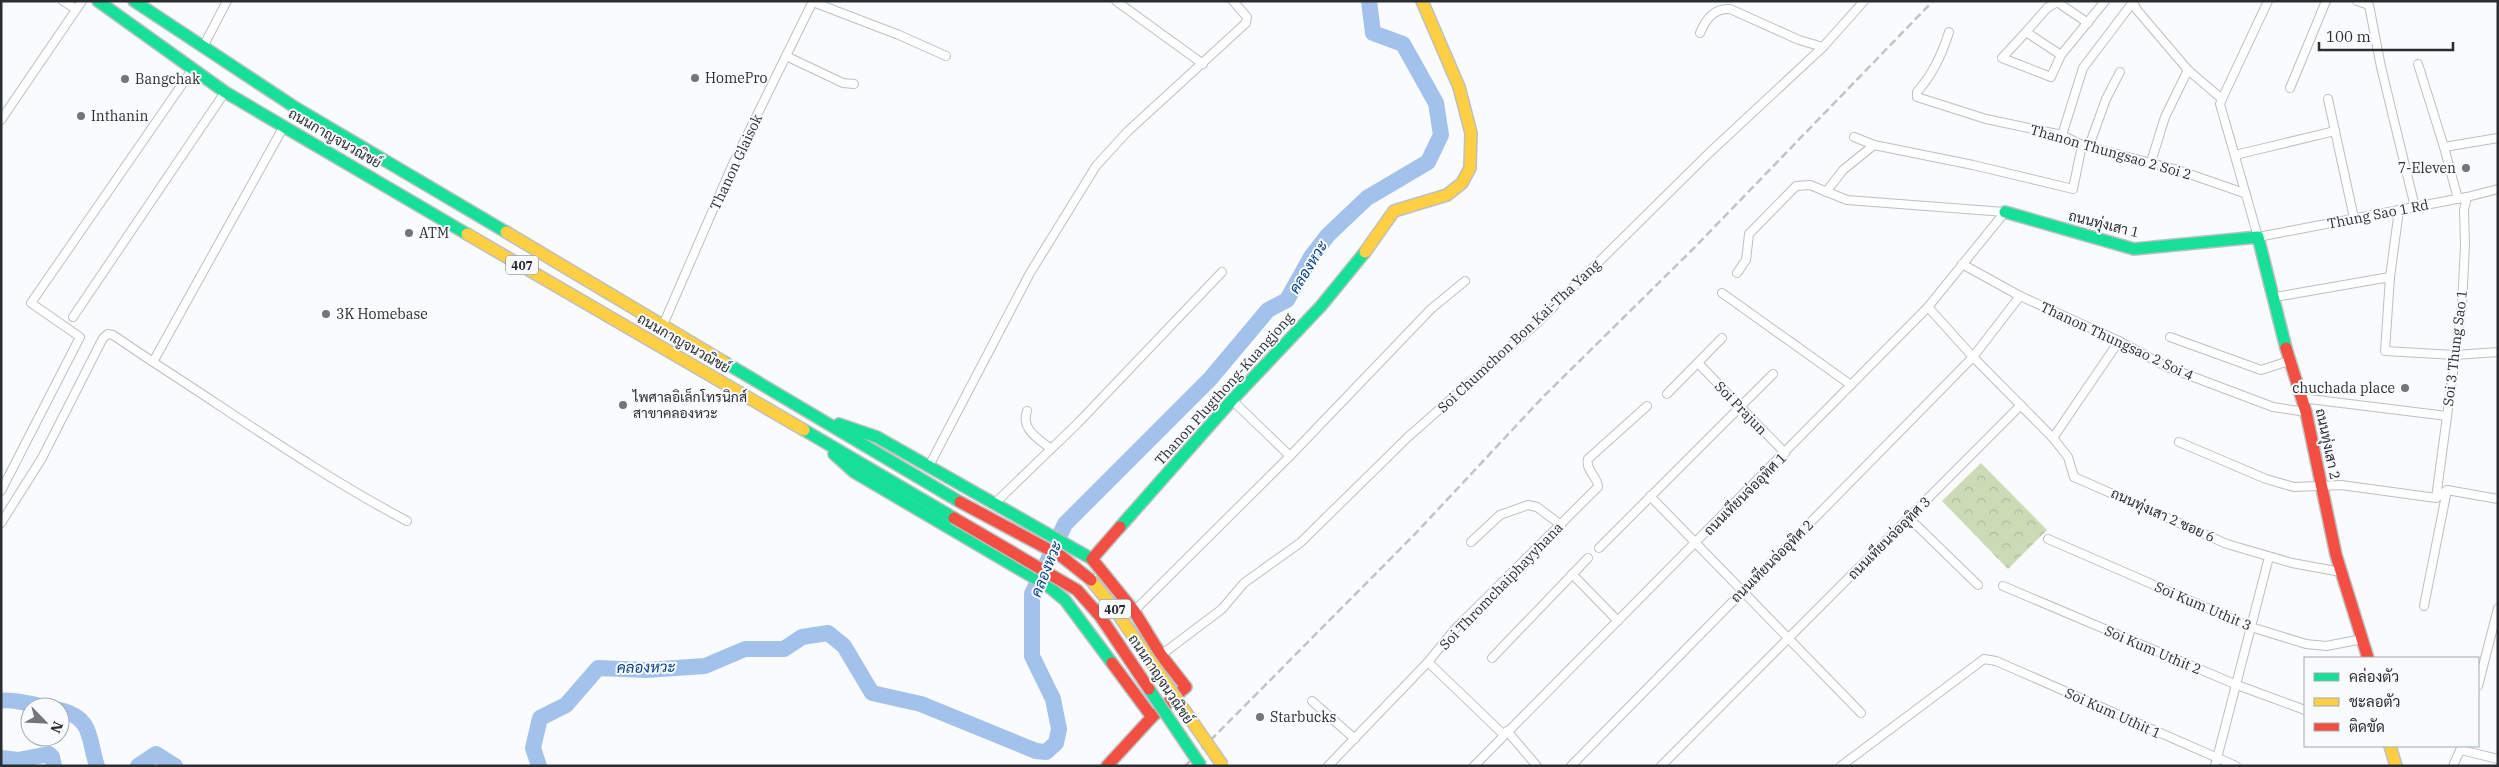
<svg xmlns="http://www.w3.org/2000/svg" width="2499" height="767" font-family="'IBM Plex Serif',Sarabun,serif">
	<defs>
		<pattern id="forest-crowns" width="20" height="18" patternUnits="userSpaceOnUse" patternTransform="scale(1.25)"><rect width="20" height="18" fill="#cadbb6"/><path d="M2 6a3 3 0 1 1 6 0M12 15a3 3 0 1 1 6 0" fill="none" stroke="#aebc9d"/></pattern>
	</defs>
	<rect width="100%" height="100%" fill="#f9fbfd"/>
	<path fill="url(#forest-crowns)" d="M1981 463 2047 530 2008 569 1942 501Z"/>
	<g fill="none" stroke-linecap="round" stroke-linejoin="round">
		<g stroke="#a3c2eb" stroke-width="16">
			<path d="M1 701C6 698 37 705 45 707"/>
			<path d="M60 710C94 718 88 740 97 766"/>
			<path d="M1 758 18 760 49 754 52 757 54 766"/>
			<path d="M138 766 156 754 175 766"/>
			<path d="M539 766 533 748 540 718 566 705 598 668 646 670 705 666 745 649H784L802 637 828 633 844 646 872 693 921 704 1036 751 1046 752 1056 743 1059 729 1053 699 1032 656V594L1065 524 1210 379 1268 310 1287 300 1311 257 1328 235 1367 198 1428 162 1441 135 1436 103 1403 44 1373 33 1369 1"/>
		</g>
		<defs>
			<g id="street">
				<path d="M63 1 76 9"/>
				<path d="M1116 1 1203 64"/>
				<path d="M2132 1 2137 10 2188 70 2222 99 2220 104 2258 237 2467 197 2498 189"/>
				<path d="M2357 1 2369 5 2381 67 2415 207"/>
				<path d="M813 2 899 35 946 56"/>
				<path d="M1949 32C1942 55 1933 74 1917 92V97L1986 119 2062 135 2082 145 2178 170 2244 193"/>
				<path d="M2026 32 2047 8 2057 2 2088 23"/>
				<path d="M1700 33C1706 19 1714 8 1730 9L1799 40 1823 47"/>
				<path d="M203 47 227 1"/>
				<path d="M2061 55 2026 32 2002 58 2051 77 2061 55 2105 1"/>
				<path d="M786 56 843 83 854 84"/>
				<path d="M2418 64 2444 147 2458 199"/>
				<path d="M2290 88 2326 1"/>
				<path d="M2222 99 2268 1"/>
				<path d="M2328 99 2354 218"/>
				<path d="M1 120 82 1"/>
				<path d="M284 126 153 362C237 416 318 474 407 521"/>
				<path d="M2062 135 2083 68 2133 2"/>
				<path d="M1854 137 1874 145 1973 165 2073 189 2082 145"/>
				<path d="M2089 146 2106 99 2120 72"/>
				<path d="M2444 147 2498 138"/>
				<path d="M2235 155 2335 131"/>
				<path d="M2151 162 2165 117 2188 70"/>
				<path d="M1826 192 1843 170 1874 145"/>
				<path d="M2399 210 2390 277 2385 351 2455 355 2498 352"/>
				<path d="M1962 264 2020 296 2119 341 2167 367 2273 407 2306 412"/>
				<path d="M1737 273 1746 260 1749 234 1796 186 1810 185 1847 200 2005 212"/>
				<path d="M1722 293 1851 385"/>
				<path d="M2275 297 2390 277"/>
				<path d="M1928 307 1973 357 2053 438 2068 457 2074 477 2227 544 2292 563 2341 572"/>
				<path d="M73 317 225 92"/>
				<path d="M663 325 732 166 813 1"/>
				<path d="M2170 337 2261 370 2289 361"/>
				<path d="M1698 363 1785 453"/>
				<path d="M1667 394 1722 338"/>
				<path d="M2301 398 2447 416"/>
				<path d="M1232 400 1290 456"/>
				<path d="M1027 411C1020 429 1039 439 1051 449"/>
				<path d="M2053 438 2119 341"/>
				<path d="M2179 442 2266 479 2294 487 2341 485 2436 498 2447 490 2498 499"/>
				<path d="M929 466 1030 273 1096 166 1127 132 1246 23 1247 17 1233 1"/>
				<path d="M1 491 80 337 31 303 192 70"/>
				<path d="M1650 496 1861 713"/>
				<path d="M2436 498 2462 305 2465 245 2464 210 2467 197"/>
				<path d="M995 503 1078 423 1222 272"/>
				<path d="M1909 518 1978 585"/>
				<path d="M1 523 42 458 103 338 108 334 113 335 153 362"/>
				<path d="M2048 539 2251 627 2306 644 2326 646 2363 639"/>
				<path d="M1471 542 1500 515 1528 505 1537 507 1561 525"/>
				<path d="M1599 548 1773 374"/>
				<path d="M1572 574 1618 621"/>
				<path d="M2003 586 2237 685 2305 710"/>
				<path d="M2424 606 2447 490"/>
				<path d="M1134 611 1290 456 1431 309 1465 281"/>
				<path d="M1161 655 1222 609 1244 583 1300 543 1408 437 1536 324 1708 154 1823 47 1864 1"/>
				<path d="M1492 658 1588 558"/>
				<path d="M1428 662 1504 735"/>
				<path d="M2478 686 2498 608"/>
				<path d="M1312 701 1355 739"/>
				<path d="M1507 731 1537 766"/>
				<path d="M2461 750 2498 759"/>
				<path d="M1328 766 1428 662 1455 629 1598 487C1598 477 1585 470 1588 459L1647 406"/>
				<path d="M1474 766 1928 307 2005 212"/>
				<path d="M1571 766 1973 357 2020 296"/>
				<path d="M1661 766 2021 405"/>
				<path d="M1841 766 1984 659 1996 661 2236 766"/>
				<path d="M2215 766 2269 557"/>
				<path d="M2453 766 2461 748"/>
			</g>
			<g id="fast">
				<path d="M98 1 225 92 467 234"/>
				<path d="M134 1 296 108 506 232"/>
				<path d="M2005 212 2134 249 2258 237 2286 348"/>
				<path d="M724 362 960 502"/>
				<path d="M839 424 877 437 1092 559"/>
				<path d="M804 430 954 518"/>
				<path d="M834 454 854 472 1048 586 1065 600 1112 663"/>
				<path d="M1120 527 1232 400 1321 306 1365 252"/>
			</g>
			<g id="slow">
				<path d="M506 232 724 362"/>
				<path d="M467 234 804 430"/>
				<path d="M1365 252 1394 211 1447 195 1462 183 1470 168 1471 133 1459 87 1422 1"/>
				<path d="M2390 746 2396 766"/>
			</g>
			<g id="jam">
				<path d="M2286 348 2306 412 2336 555 2368 658"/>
				<path d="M1112 663 1152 717"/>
				<path d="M1107 766 1152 717 1186 687 1161 655 1134 611 1092 559 1120 527"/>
			</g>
		</defs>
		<use href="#street" stroke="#bdbfc1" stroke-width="10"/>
		<use href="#fast" stroke="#bdbfc1" stroke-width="14"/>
		<use href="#slow" stroke="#bdbfc1" stroke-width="14"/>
		<use href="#jam" stroke="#bdbfc1" stroke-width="14"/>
		<use href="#street" stroke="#fefeff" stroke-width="8"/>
		<use href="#fast" stroke="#16e098" stroke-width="11"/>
		<use href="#slow" stroke="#ffcf43" stroke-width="11"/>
		<use href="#jam" stroke="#f24e42" stroke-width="11"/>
		<path stroke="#c2c3c3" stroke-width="2.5" stroke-dasharray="8 4" stroke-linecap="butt" d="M1185 766 1415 534 1543 397 1692 250 1933 1"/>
		<defs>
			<path id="fast-bridge" d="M1149 689 1201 766"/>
			<path id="slow-bridge" d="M1091 580 1113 607 1223 766"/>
			<g id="jam-bridge">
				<path d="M960 502 1061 556 1091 580"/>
				<path d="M954 518 1077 590 1100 616 1149 689"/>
			</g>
		</defs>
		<use href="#fast-bridge" stroke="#bdbfc1" stroke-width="14" stroke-linecap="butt"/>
		<use href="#slow-bridge" stroke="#bdbfc1" stroke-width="14" stroke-linecap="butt"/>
		<use href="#jam-bridge" stroke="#bdbfc1" stroke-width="14" stroke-linecap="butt"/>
		<use href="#fast-bridge" stroke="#16e098" stroke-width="11"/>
		<use href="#slow-bridge" stroke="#ffcf43" stroke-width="11"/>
		<use href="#jam-bridge" stroke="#f24e42" stroke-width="11"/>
	</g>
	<g fill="#737678" stroke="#f8fbfe" stroke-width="2">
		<circle cx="695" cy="78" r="5"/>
		<circle cx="125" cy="79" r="5"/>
		<circle cx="81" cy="116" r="5"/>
		<circle cx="2466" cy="168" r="5"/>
		<circle cx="409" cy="233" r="5"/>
		<circle cx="326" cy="314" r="5"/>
		<circle cx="2405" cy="388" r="5"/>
		<circle cx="623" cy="405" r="5"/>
		<circle cx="1260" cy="717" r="5"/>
	</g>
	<g text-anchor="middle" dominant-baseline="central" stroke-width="4" stroke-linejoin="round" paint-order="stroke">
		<g fill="#f8fbfe" stroke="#686c6e" stroke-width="1">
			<rect x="506" y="255.5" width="32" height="19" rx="4"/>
			<rect x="1099" y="599.5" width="32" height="19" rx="4"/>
		</g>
		<g font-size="12" font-weight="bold" fill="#2b2e31">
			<text x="522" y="265">407</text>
			<text x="1115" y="609">407</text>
		</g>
		<g font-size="14" fill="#2b2e31" stroke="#f8fbfe" text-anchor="start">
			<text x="705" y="78">HomePro</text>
			<text x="135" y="79">Bangchak</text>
			<text x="91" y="116">Inthanin</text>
			<text x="2456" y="168" text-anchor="end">7-Eleven</text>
			<text x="419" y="233">ATM</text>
			<text x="336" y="314">3K Homebase</text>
			<text x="2395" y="388" text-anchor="end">chuchada place</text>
			<text x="633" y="397">ไพศาลอิเล็กโทรนิกส์<tspan x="633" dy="16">สาขาคลองหวะ</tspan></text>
			<text x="1270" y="717">Starbucks</text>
		</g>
		<g font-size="14" fill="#2b2e31" stroke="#f8fbfe">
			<text transform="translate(335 138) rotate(30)">ถนนกาญจนวณิชย์</text>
			<text transform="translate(2111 152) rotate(16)">Thanon Thungsao 2 Soi 2</text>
			<text transform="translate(736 162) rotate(-65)">Thanon Glaisok</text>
			<text transform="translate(2378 214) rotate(-11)">Thung Sao 1 Rd</text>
			<text transform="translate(2104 224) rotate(14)">ถนนทุ่งเสา 1</text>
			<text transform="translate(1519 336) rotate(-43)">Soi Chumchon Bon Kai-Tha Yang</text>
			<text transform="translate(2117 341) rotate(25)">Thanon Thungsao 2 Soi 4</text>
			<text transform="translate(684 343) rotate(30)">ถนนกาญจนวณิชย์</text>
			<text transform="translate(2455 348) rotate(-83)">Soi 3 Thung Sao 1</text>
			<text transform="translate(1224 389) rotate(-48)">Thanon Plugthong-Kuangjong</text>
			<text transform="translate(1741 408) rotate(46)">Soi Prajun</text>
			<text transform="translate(2328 444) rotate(78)">ถนนทุ่งเสา 2</text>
			<text transform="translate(1745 494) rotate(-45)">ถนนเทียนจ่ออุทิศ 1</text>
			<text transform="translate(2163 515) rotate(24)">ถนนทุ่งเสา 2 ซอย 6</text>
			<text transform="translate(1889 538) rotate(-45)">ถนนเทียนจ่ออุทิศ 3</text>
			<text transform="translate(1772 561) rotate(-45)">ถนนเทียนจ่ออุทิศ 2</text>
			<text transform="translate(1501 586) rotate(-46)">Soi Thromchaiphayyhana</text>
			<text transform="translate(2203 606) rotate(23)">Soi Kum Uthit 3</text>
			<text transform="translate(2153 650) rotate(23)">Soi Kum Uthit 2</text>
			<text transform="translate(1161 679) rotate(56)">ถนนกาญจนวณิชย์</text>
			<text transform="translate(2113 713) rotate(24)">Soi Kum Uthit 1</text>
		</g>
		<g font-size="15" font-style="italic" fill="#044084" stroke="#f8fbfe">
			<text transform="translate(1308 267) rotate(-58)">คลองหวะ</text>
			<text transform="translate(1046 569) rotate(-68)">คลองหวะ</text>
			<text transform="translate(646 667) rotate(-1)">คลองหวะ</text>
		</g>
	</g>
	<rect width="2499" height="767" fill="none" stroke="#2b2e31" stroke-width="5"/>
	<rect x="2304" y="657" width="175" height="90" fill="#f8fbfe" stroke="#a6a9ac"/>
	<rect x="2314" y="673" width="25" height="8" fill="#16e098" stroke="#a6a9ac"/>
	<text x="2349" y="682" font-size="15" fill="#2b2e31">คล่องตัว</text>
	<rect x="2314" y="698" width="25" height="8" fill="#ffcf43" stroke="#a6a9ac"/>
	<text x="2349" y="707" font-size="15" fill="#2b2e31">ชะลอตัว</text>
	<rect x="2314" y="723" width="25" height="8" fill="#f24e42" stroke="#a6a9ac"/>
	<text x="2349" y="732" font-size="15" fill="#2b2e31">ติดขัด</text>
	<g transform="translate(45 722) rotate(114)"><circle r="24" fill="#f8fbfe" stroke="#a6a9ac"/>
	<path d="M0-4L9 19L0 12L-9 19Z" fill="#737678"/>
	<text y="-8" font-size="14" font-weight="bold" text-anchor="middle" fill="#2b2e31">N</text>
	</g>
	<path d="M2319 42v8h134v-8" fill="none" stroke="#2b2e31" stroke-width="2.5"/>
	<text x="2326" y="42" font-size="15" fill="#2b2e31" stroke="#f8fbfe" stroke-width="4" paint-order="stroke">100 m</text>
</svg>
